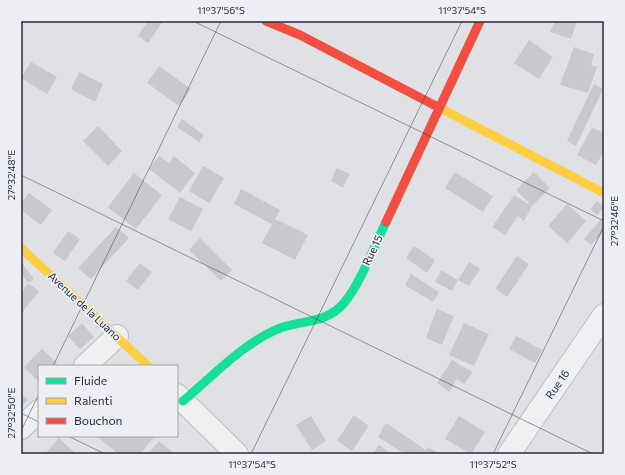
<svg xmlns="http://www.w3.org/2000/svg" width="625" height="475" font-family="Commissioner,sans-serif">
	<rect width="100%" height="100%" fill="#e0e1e5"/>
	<g fill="#c8c9cd">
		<path d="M148 21H163L148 43 138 36Z"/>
		<path d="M555 21H577L571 39 550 32Z"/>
		<path d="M529 40 553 57 539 79 514 63Z"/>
		<path d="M574 47 594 54 591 65 597 67 588 93 560 85Z"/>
		<path d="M31 62 57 77 47 94 21 78Z"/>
		<path d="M159 66 191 89 179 106 147 83Z"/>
		<path d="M79 72 103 84 95 102 71 89Z"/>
		<path d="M594 84 603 89 576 146 567 141Z"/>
		<path d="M182 119 204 135 199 142 177 127Z"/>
		<path d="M98 126 122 151 108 166 83 141Z"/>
		<path d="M592 127 604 133V151L596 165 577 155Z"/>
		<path d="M159 156 169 163 174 156 195 173 180 193 149 169Z"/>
		<path d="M203 166 224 178 209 203 189 191Z"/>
		<path d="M337 168 350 174 343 188 331 181Z"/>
		<path d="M455 172 493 196 483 212 445 188Z"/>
		<path d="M534 172 550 188 532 206 516 190Z"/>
		<path d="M134 173 162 195 136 229 108 207Z"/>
		<path d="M241 189 280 210 275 219 308 235 295 260 262 243 272 224 234 204Z"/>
		<path d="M29 193 52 210 41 225 21 210V204Z"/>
		<path d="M514 195 532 206 524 221 518 216 505 235 492 227Z"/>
		<path d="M180 197 203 209 191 231 168 219Z"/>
		<path d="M597 201 604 207 597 215 590 209Z"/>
		<path d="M567 204 586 221 567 243 548 226Z"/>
		<path d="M604 216V231L591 245 584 239Z"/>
		<path d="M116 227 129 238 91 279 78 268Z"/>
		<path d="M68 231 80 239 65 261 53 253Z"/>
		<path d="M200 238 232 270 221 281 189 250Z"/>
		<path d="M414 246 435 260 427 273 406 258Z"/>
		<path d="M517 256 529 264 507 297 495 289Z"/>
		<path d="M21 262 34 279 28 283 21 274Z"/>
		<path d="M469 262 480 269 469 286 458 280Z"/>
		<path d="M140 263 152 272 138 290 126 281Z"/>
		<path d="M441 270 458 280 452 291 435 282Z"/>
		<path d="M411 274 439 292 433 302 405 285Z"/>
		<path d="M28 283 39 291 21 314V293Z"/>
		<path d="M437 309 454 316 442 345 426 338Z"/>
		<path d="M82 323 94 337 80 349 68 336Z"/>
		<path d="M464 323 489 334 474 366 449 355Z"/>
		<path d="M516 336 542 350 535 363 509 349Z"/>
		<path d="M42 349 57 363 55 366H39V382L24 367Z"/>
		<path d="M452 360 472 372 465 384 457 379 449 392 437 383Z"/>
		<path d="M21 394 28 400 21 407Z"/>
		<path d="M354 415 369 426 352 451 337 441Z"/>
		<path d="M311 416 326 441 312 450 296 425Z"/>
		<path d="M459 416 485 432 471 454 445 439Z"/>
		<path d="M386 423 426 450 428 447 440 454H405L378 437Z"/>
		<path d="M101 436H155L140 454H118L99 438Z"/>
		<path d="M59 438 76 454H45Z"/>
		<path d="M159 441 175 454H148Z"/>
		<path d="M379 445 392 454H373Z"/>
	</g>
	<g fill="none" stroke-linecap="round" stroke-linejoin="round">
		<defs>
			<g id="street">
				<path d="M85 366 117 336"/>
				<path d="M177 395 237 454"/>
				<path d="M21 428 39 411"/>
				<path d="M509 454 604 315"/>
			</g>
		</defs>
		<use href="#street" stroke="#bebfc3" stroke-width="24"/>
		<use href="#street" stroke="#eff0f2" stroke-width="22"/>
		<path stroke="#16e098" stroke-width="9" d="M183 401C213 376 246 340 283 327 305 320 327 323 344 303 360 284 375 245 386 222"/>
		<g stroke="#ffcf43" stroke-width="9">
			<path d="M436 106 604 193"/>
			<path d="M21 248 148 366"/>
		</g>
		<g stroke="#f24e42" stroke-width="9">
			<path d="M266 21 300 35 436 106"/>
			<path d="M386 222 480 21"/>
		</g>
	</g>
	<path fill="none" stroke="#282d3d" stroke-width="1" stroke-opacity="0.45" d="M193 21 604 221M21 175 593 454M53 366 221 21M21 413 39 422M21 431 39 394M68 436 105 454M251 454 462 21M493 454 604 226"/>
	<g text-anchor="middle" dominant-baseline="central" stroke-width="3.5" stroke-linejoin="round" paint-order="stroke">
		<g font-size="11" fill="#282d3d" stroke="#edeff5">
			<text transform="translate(372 250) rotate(-65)">Rue 15</text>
			<text transform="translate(85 306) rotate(43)">Avenue de la Luano</text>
			<text transform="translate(557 384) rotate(-56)">Rue 16</text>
		</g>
	</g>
	<rect width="625" height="475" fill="none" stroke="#edeff5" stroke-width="44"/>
	<rect x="38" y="365" width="140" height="72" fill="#edeff5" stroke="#9ea1ab"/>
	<rect x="46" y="378" width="20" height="6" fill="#16e098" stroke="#9ea1ab"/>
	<text x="74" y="385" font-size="12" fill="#282d3d">Fluide</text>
	<rect x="46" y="398" width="20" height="6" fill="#ffcf43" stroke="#9ea1ab"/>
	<text x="74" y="405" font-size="12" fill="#282d3d">Ralenti</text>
	<rect x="46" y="418" width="20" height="6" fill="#f24e42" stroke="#9ea1ab"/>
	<text x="74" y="425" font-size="12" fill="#282d3d">Bouchon</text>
	<rect x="22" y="22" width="581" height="431" fill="none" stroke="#282d3d" stroke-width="1.5"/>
	<g font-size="10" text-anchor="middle" fill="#282d3d">
		<text x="221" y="14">11°37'56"S</text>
		<text x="462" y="14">11°37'54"S</text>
		<text transform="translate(11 175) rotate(-90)" y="4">27°32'48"E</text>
		<text transform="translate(614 221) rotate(-90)" y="4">27°32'46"E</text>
		<text transform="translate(11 413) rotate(-90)" y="4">27°32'50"E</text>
		<text x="252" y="468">11°37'54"S</text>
		<text x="493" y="468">11°37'52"S</text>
	</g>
</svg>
